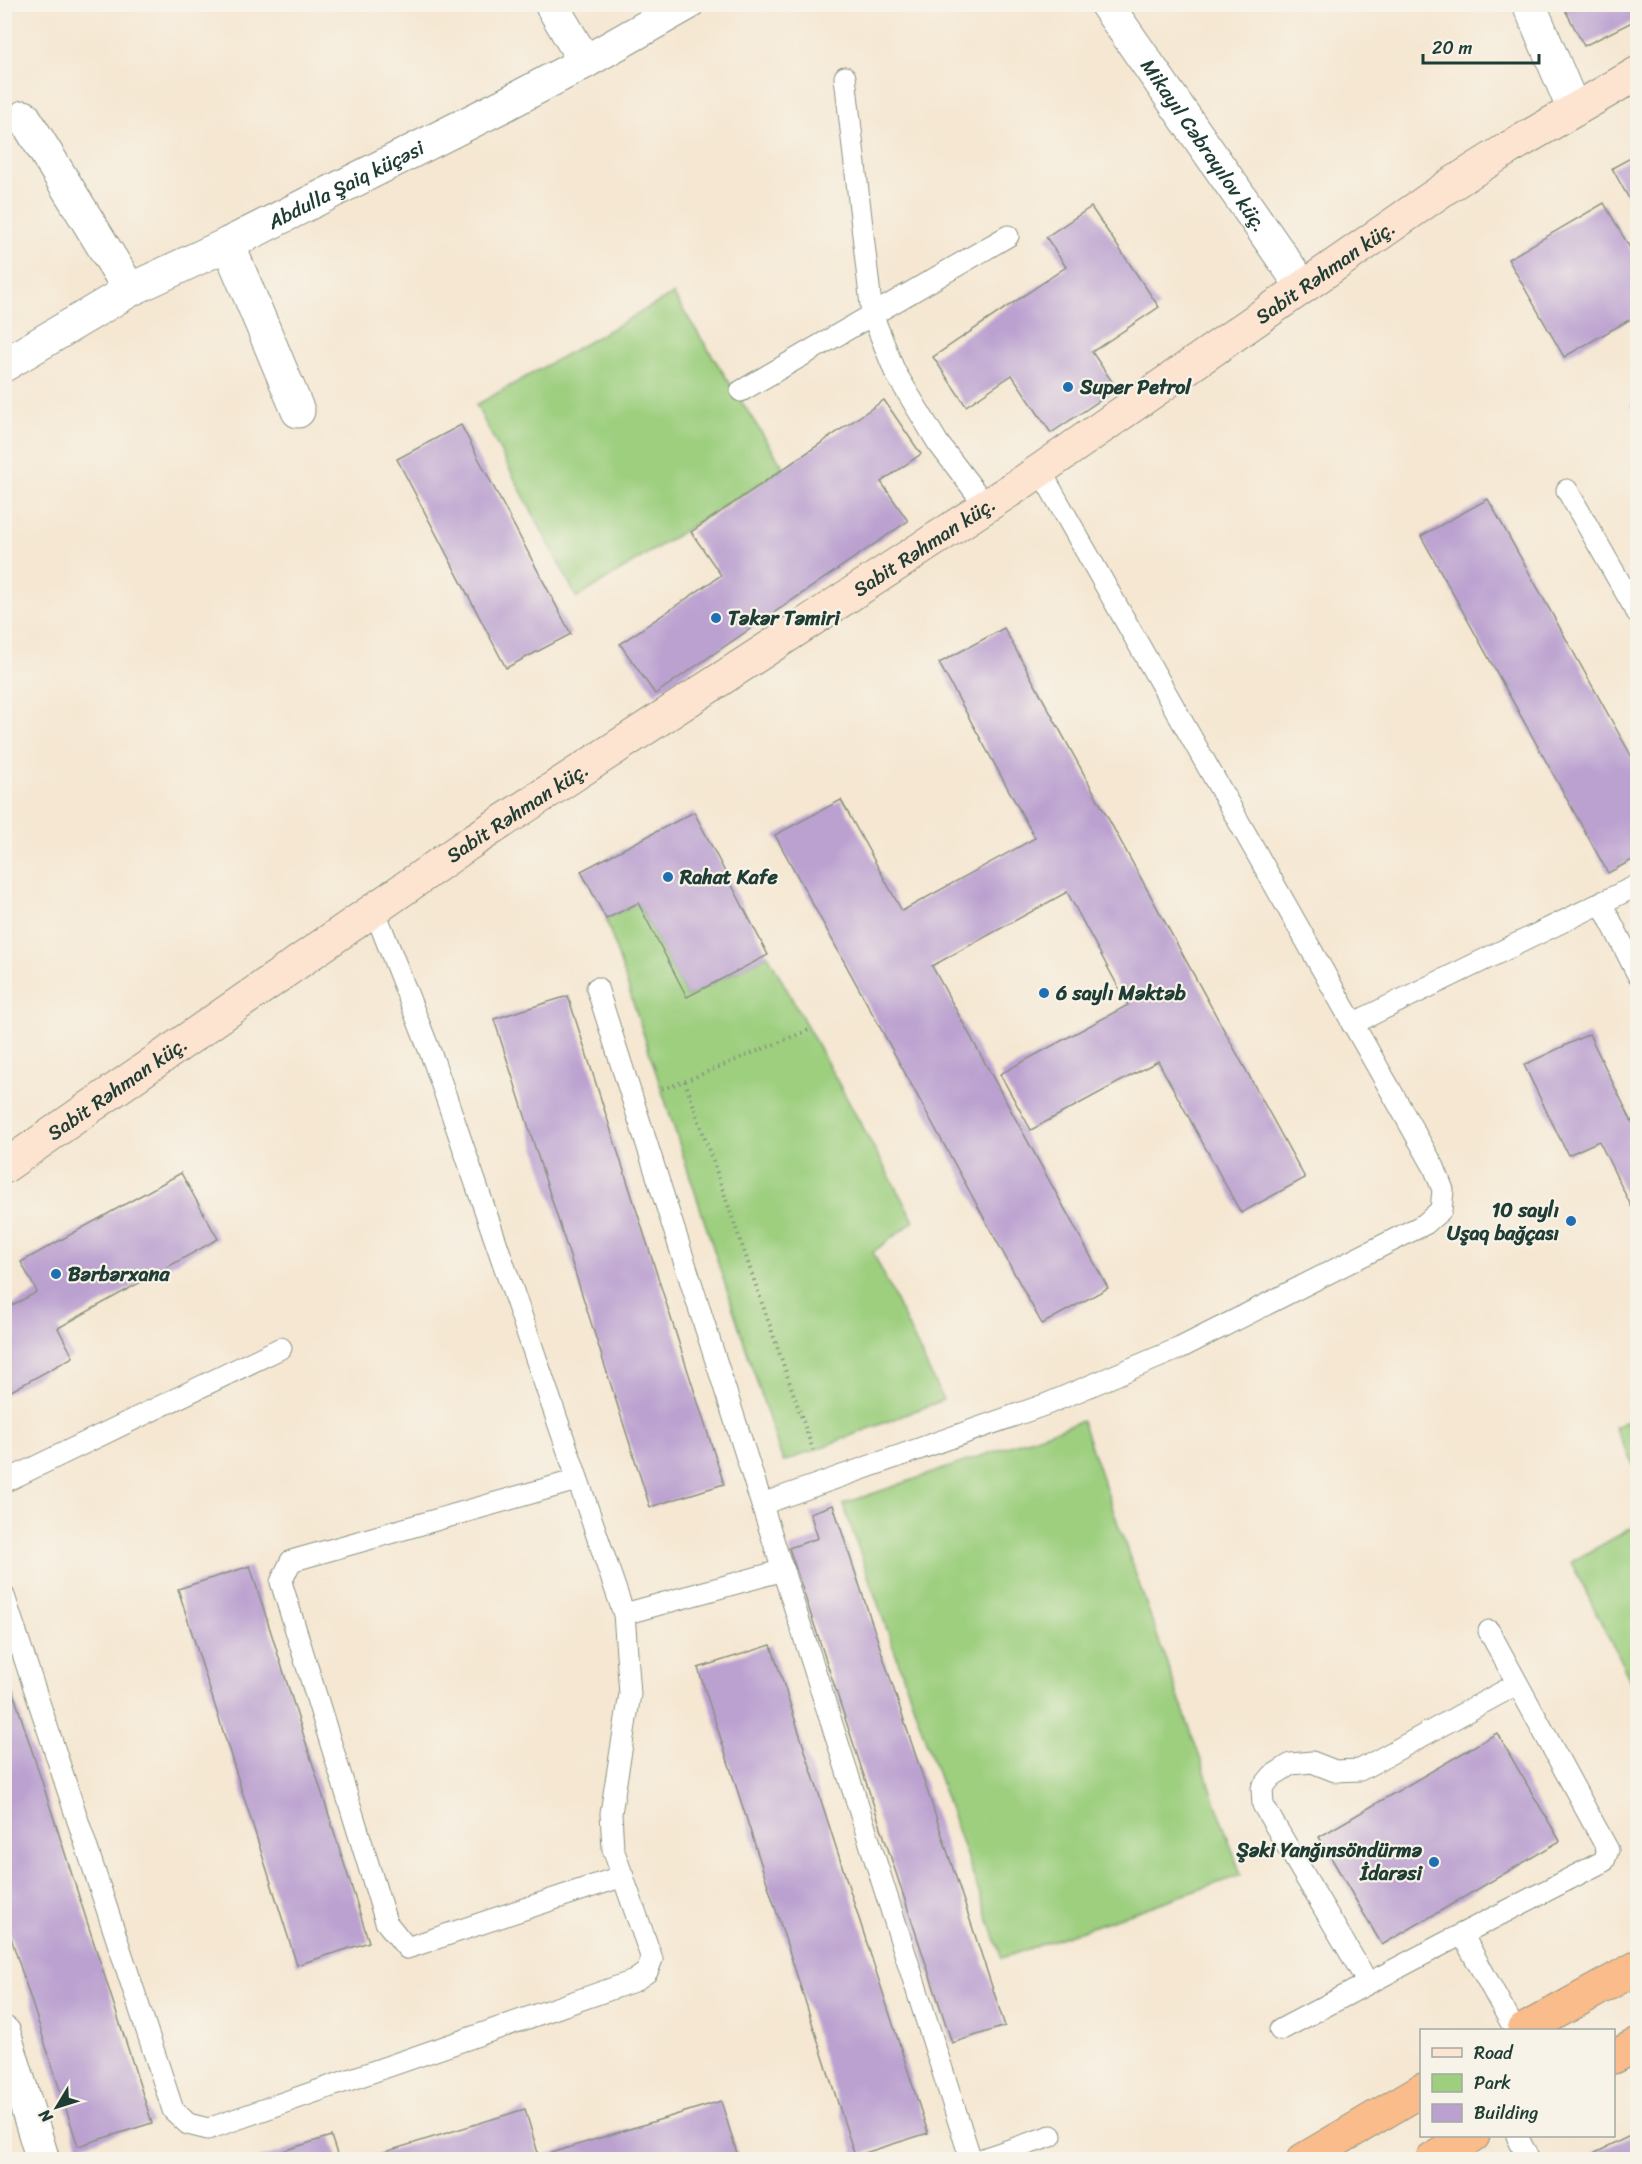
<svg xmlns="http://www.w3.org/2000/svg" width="1642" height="2164" font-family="Sriracha,sans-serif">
	<rect width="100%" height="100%" fill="#f7f3e8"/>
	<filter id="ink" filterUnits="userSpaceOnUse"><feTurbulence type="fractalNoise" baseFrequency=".0167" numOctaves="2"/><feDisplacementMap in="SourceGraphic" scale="12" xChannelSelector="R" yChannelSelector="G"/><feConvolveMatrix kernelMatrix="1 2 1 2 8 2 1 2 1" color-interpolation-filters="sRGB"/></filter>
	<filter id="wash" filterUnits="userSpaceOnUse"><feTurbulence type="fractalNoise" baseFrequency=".008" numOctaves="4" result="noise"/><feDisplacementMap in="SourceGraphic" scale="24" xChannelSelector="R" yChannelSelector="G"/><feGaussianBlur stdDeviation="1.35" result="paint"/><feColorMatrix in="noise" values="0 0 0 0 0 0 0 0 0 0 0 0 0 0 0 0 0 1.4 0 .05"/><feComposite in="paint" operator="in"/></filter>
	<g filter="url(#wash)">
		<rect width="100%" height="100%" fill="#f5e7d2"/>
		<g fill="#9dcf7f" stroke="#5e865a" stroke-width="1.5">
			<path d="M673 294 784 468 577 598 476 405Z"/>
			<path d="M638 903 687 997 768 955 914 1221 873 1252 943 1400 783 1462 606 919Z"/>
			<path d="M1637 1415V1473L1615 1427Z"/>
			<path d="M1082 1421 1241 1875 1002 1958 843 1504Z"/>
			<path d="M1637 1525V1694L1571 1562Z"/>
		</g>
		<g id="blocks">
			<g fill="#bba1d0">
				<path d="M1562 4H1638V19L1584 46Z"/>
				<path d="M1638 154V215L1612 168Z"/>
				<path d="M1604 203 1638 262V315L1564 357 1508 259Z"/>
				<path d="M1091 207 1159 307 1092 352 1117 389 1051 433 1012 375 966 406 933 357 1066 267 1046 237Z"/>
				<path d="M884 400 921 454 881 482 908 521 655 694 620 644 721 575 691 532Z"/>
				<path d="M1638 401V417L1631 405Z"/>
				<path d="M461 425 571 634 506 668 397 459Z"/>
				<path d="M1488 499 1638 768V857L1608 873 1421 536Z"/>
				<path d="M1004 628 1305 1178 1241 1213 1158 1061 1031 1130 1000 1074 1128 1005 1067 892 932 966 1108 1288 1042 1324 775 835 841 800 902 911 1035 838 939 663Z"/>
				<path d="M694 812 768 955 687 997 638 903 606 919 581 871Z"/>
				<path d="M568 996 724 1484 650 1507 494 1019Z"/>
				<path d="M1589 1034 1632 1122 1638 1120V1220L1599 1141 1568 1155 1524 1065Z"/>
				<path d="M181 1173 218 1239 58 1328 73 1357 4 1395V1310L37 1292 21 1262Z"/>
				<path d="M833 1505 1005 2026 952 2043 789 1548 818 1538 810 1513Z"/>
				<path d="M250 1566 369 1942 297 1965 178 1589Z"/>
				<path d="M771 1645 928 2133 855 2156 698 1668Z"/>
				<path d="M4 1664 152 2123 78 2146 4 1916Z"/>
				<path d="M1497 1733 1560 1841 1382 1945 1319 1837Z"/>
				<path d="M721 2101 739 2160H542L541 2156Z"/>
				<path d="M525 2109 540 2160H362V2159Z"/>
				<path d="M1638 2132V2160H1581Z"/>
				<path d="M331 2136 339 2160H257V2159Z"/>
			</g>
		</g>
	</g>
	<g filter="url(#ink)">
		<use href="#blocks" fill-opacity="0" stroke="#8a9283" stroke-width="1.5"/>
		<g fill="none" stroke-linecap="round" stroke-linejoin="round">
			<defs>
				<g id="lane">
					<path d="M845 77 872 314 895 372 938 443 986 506"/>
					<path d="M741 391 1008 236"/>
					<path d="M1567 490 1638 614"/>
					<path d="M1601 902 1638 975"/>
					<path d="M597 988 971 2160"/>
					<path d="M1352 1024 1638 885"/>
					<path d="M577 1480 291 1561 281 1582 386 1922 407 1948 623 1876"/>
					<path d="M4 1482 281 1348"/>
					<path d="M762 1504 1047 1404 1180 1348 1425 1224 1441 1210 1443 1190 1434 1167 1040 470"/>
					<path d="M4 1596 173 2110 188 2124 208 2129 634 1981 647 1972 652 1959 613 1849 611 1813 630 1694 624 1614 434 1062 374 909"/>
					<path d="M624 1614 784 1570"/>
					<path d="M1489 1631 1608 1850 1604 1861 1462 1934 1515 2030"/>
					<path d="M1368 1983 1263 1805 1262 1788 1272 1776 1291 1764 1312 1762 1335 1771 1360 1770 1517 1684"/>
					<path d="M1280 2030 1462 1934"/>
					<path d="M1517 2136 1529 2160"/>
					<path d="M980 2160 1051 2136"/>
				</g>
				<g id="street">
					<path d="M551 4 585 62"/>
					<path id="s1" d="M1106 4 1302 286"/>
					<path d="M1529 4 1574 110"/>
					<path d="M24 117 130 290"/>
					<path d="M228 244 298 411"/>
					<path id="s2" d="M4 365 130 290 228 244 504 105 585 62 687 4"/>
					<path d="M4 2033 43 2160"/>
				</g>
				<g id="secondary">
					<path id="s3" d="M4 1167 471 842 1023 482 1447 187 1509 148 1638 73"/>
				</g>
				<g id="highway">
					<path d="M1524 2030 1638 1967"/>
					<path d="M1614 2057 1638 2044"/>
					<path d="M1303 2160 1422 2090"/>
					<path d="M1432 2160 1473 2136"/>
				</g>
			</defs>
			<use href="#lane" stroke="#8a9283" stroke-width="23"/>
			<use href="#street" stroke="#8a9283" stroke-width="35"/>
			<use href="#secondary" stroke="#8a9283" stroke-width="35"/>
			<use href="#highway" stroke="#8a9283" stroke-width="35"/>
			<g stroke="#8a9283" stroke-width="4" stroke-dasharray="1.5 4.5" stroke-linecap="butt">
				<path d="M685 1081 813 1450"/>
				<path d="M662 1089 685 1081 809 1030"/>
			</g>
			<use href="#lane" stroke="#fff" stroke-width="21"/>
			<use href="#street" stroke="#fff" stroke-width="33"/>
			<use href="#secondary" stroke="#fde4d0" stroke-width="33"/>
			<use href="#highway" stroke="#f9bc8a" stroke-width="33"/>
		</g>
	</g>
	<g fill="#1f6fb2" stroke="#f7f3e8" stroke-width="2">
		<circle cx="1068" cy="387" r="6"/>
		<circle cx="716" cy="618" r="6"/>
		<circle cx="668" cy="877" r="6"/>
		<circle cx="1044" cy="993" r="6"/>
		<circle cx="1571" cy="1221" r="6"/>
		<circle cx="56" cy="1274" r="6"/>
		<circle cx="1434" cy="1862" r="6"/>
	</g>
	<g text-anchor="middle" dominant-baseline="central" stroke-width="4.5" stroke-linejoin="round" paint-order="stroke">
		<g font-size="20" fill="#1f3d34" stroke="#f7f3e8">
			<text stroke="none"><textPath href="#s1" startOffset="172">Mikayıl Cəbrayılov küç.</textPath></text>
			<text stroke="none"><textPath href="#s2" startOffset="387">Abdulla Şaiq küçəsi</textPath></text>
			<text stroke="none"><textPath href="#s3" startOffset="1596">Sabit Rəhman küç.</textPath></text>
			<text stroke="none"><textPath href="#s3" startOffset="1110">Sabit Rəhman küç.</textPath></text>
			<text stroke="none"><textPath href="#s3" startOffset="624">Sabit Rəhman küç.</textPath></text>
			<text stroke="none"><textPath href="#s3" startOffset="138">Sabit Rəhman küç.</textPath></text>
		</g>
		<g font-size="20" font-weight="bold" fill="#1f3d34" stroke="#f7f3e8" text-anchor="start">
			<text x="1080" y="387">Super Petrol</text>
			<text x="728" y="618">Təkər Təmiri</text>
			<text x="680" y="877">Rahat Kafe</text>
			<text x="1056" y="993">6 saylı Məktəb</text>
			<text x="1559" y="1210" text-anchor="end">10 saylı<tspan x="1559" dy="23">Uşaq bağçası</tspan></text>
			<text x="68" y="1274">Bərbərxana</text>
			<text x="1422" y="1850" text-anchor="end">Şəki Yanğınsöndürmə<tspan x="1422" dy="23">İdarəsi</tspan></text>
		</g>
	</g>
	<rect width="1642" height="2164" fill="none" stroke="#f7f3e8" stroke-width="24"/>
	<rect x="1420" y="2029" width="195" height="108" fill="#f7f3e8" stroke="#a1aaa0" stroke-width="1.5"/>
	<rect x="1432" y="2048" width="30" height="9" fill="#fde4d0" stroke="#a1aaa0" stroke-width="1.5"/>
	<text x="1474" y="2059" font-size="18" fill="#1f3d34">Road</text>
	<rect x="1432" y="2074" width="30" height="18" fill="#9dcf7f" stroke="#a1aaa0" stroke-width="1.5"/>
	<text x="1474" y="2089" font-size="18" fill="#1f3d34">Park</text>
	<rect x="1432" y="2104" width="30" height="18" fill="#bba1d0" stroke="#a1aaa0" stroke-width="1.5"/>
	<text x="1474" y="2119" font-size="18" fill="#1f3d34">Building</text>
	<g transform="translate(57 2107) rotate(232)" stroke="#f7f3e8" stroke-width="4.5" paint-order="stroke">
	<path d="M0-4.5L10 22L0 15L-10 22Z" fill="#1f3d34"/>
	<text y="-9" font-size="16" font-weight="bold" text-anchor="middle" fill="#1f3d34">N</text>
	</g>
	<path d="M1423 54v9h116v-9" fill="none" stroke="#1f3d34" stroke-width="3"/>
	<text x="1432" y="54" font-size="18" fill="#1f3d34" stroke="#f7f3e8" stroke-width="4.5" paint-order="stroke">20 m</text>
</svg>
